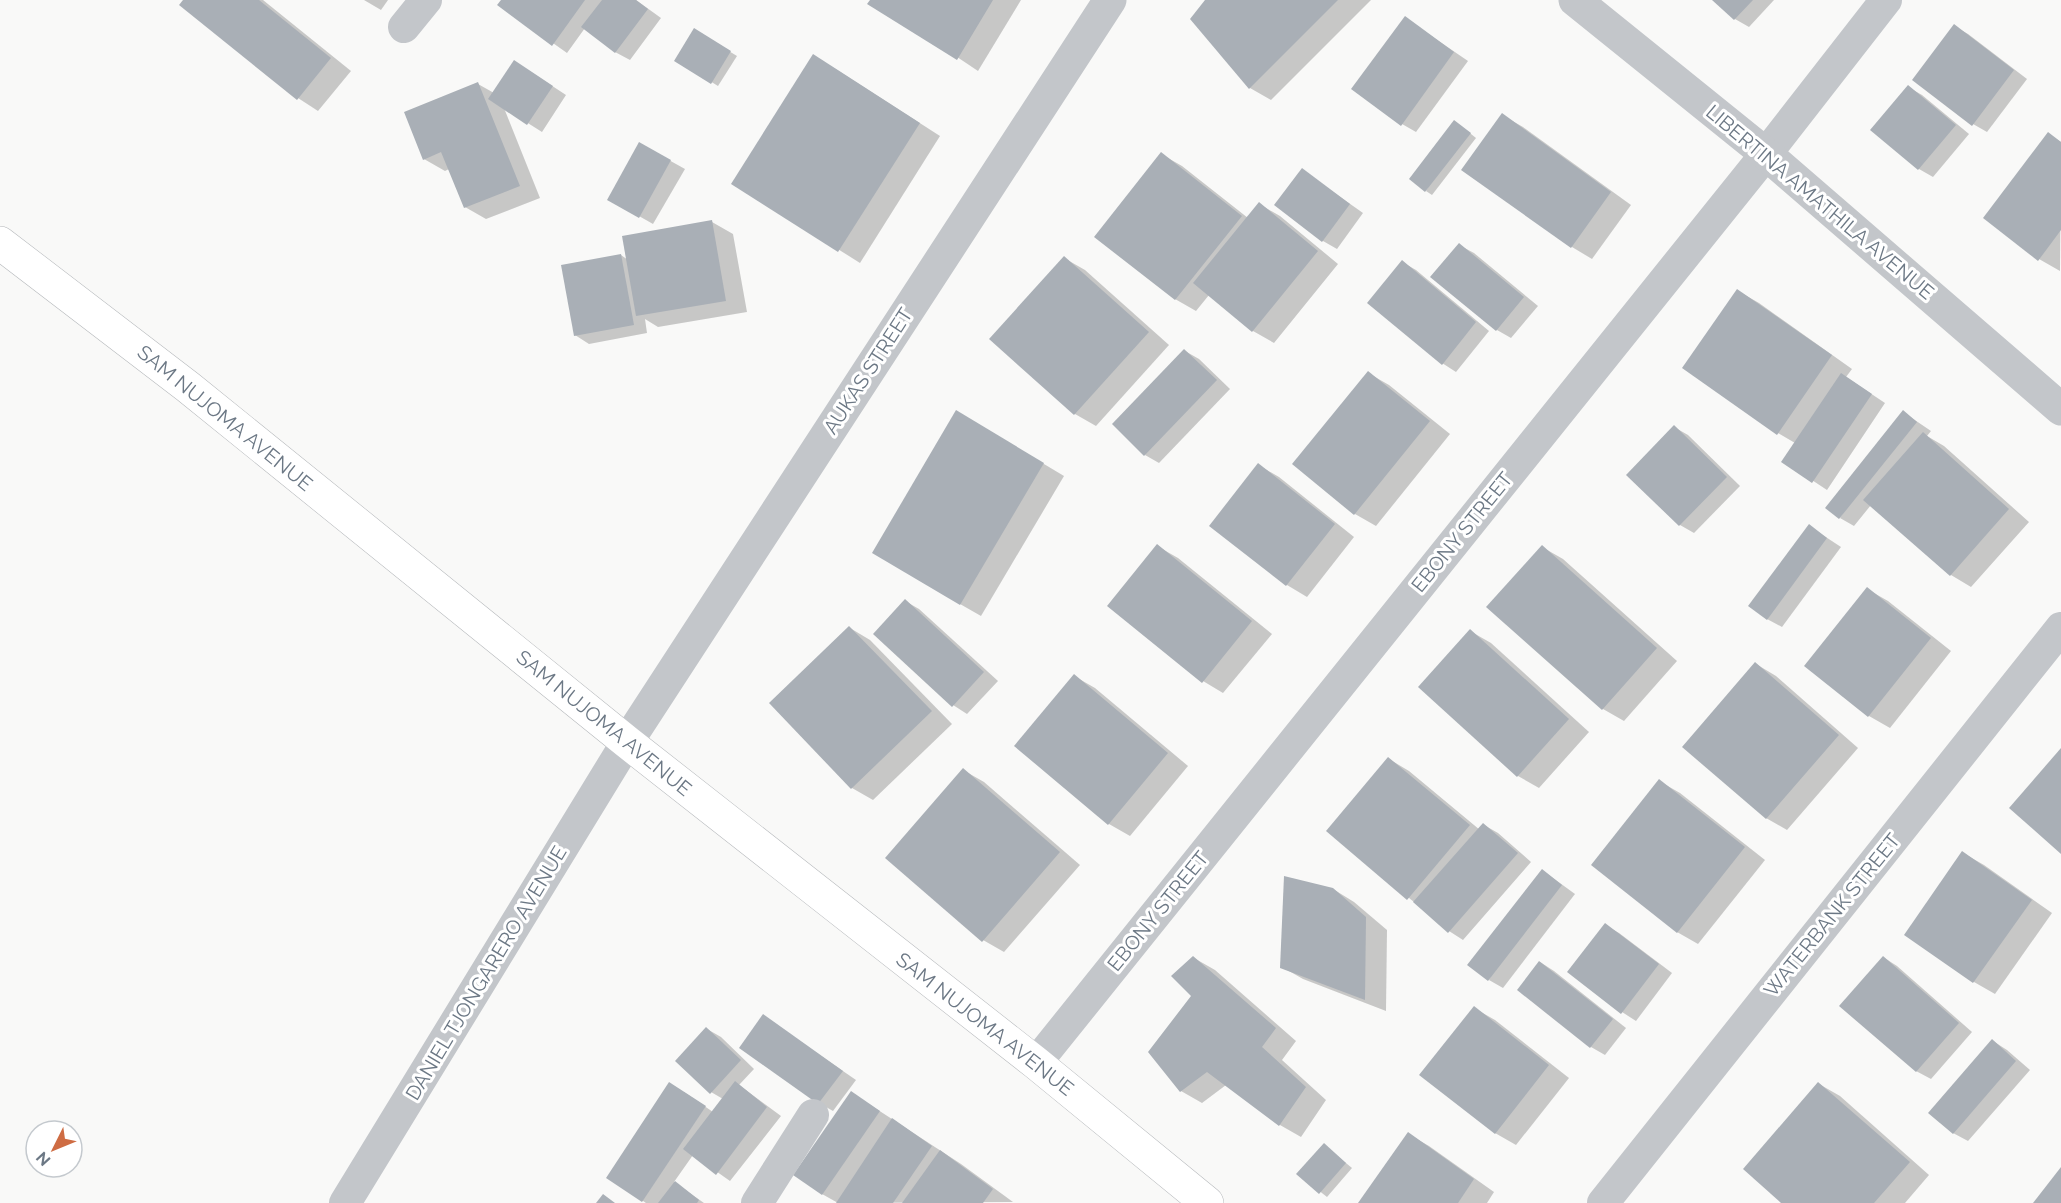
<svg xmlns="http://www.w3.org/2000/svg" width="2061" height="1203" font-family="Raleway,sans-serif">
	<rect width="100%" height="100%" fill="#f9f9f8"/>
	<g fill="#0003">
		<path d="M185 0H263L351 71 318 111 298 98Z"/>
		<path d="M364 0H388L381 10Z"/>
		<path d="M503 0H636L661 18 630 60 615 52 585 28 567 53 499 5Z"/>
		<path d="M872 0H1021L978 71Z"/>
		<path d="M1207 0H1371L1271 100 1250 88 1192 19Z"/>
		<path d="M1714 0H1774L1749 27 1735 19Z"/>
		<path d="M1405 18 1468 61 1416 132 1402 124Z"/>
		<path d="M1954 26 1968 34 2027 79 1987 132 1973 124Z"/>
		<path d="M694 30 737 56 718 86 676 60Z"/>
		<path d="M834 68 940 136 860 263 733 183Z"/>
		<path d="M528 70 566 95 542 132 504 108 540 198 486 219 465 207 449 169 445 171 424 159 478 84 494 93Z"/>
		<path d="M1908 87 1922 95 1969 134 1933 177 1919 169Z"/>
		<path d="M1502 115 1523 127 1631 205 1592 259 1572 247Z"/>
		<path d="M1461 126 1476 138 1432 195 1426 191Z"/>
		<path d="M2048 134 2061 142 2060 271 2039 259Z"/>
		<path d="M640 144 685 169 653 224 609 199Z"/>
		<path d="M1161 154 1182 166 1248 218 1259 204 1280 216 1338 264 1274 343 1253 331 1209 295 1196 311 1175 299Z"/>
		<path d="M1302 170 1363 213 1337 249 1323 241Z"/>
		<path d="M712 222 733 234 747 312 658 327 645 319 647 333 589 344 575 335 621 255 628 260Z"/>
		<path d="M1459 245 1474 253 1538 306 1511 338 1497 330 1432 277Z"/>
		<path d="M1064 258 1085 270 1169 345 1096 426 1075 414 991 339Z"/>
		<path d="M1402 262 1416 270 1489 331 1456 372 1442 363Z"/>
		<path d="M1738 291 1759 303 1852 369 1846 377 1885 403 1827 490 1783 461 1795 443 1778 433Z"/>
		<path d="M1185 351 1199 359 1230 389 1159 463 1145 455Z"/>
		<path d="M1368 373 1389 385 1450 434 1376 526 1355 514Z"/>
		<path d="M1903 412 1931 431 1927 436 1944 446 2029 522 1971 587 1951 575 1871 505 1854 526 1840 518Z"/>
		<path d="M977 424 1064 476 981 616 960 604Z"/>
		<path d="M1674 427 1688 435 1740 486 1694 533 1680 525Z"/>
		<path d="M1258 465 1279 477 1354 537 1307 597 1287 585Z"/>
		<path d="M1809 526 1841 547 1782 627 1767 619Z"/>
		<path d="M1157 546 1178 558 1272 634 1223 693 1203 681Z"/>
		<path d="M1542 547 1563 559 1677 661 1624 721 1603 709Z"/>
		<path d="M1867 589 1888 601 1951 651 1890 728 1869 716Z"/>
		<path d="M905 601 919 609 998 681 967 714 953 705Z"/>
		<path d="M850 628 870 640 952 724 873 800 852 788Z"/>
		<path d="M1470 631 1491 643 1589 732 1539 788 1518 776 1420 687Z"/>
		<path d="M1756 664 1776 676 1858 748 1787 830 1766 818Z"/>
		<path d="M1074 676 1095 688 1188 766 1130 836 1109 824Z"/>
		<path d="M1389 759 1409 771 1480 830 1484 825 1498 833 1531 862 1463 940 1449 931 1328 831Z"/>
		<path d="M963 770 984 782 1080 865 1004 952 983 940Z"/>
		<path d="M1659 781 1680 793 1765 860 1698 944 1677 932Z"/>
		<path d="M1963 853 1984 865 2052 913 1995 994 1974 982 1906 934Z"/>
		<path d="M1542 870 1575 894 1503 988 1489 980Z"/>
		<path d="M1333 889 1354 902 1387 930 1386 1011 1303 979 1282 967Z"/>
		<path d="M1605 925 1619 933 1672 973 1636 1021 1622 1012 1569 972Z"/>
		<path d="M1883 957 1897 966 1972 1032 1931 1079 1916 1071Z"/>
		<path d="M1194 958 1215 970 1296 1041 1282 1060 1326 1100 1301 1137 1280 1125 1226 1085 1202 1103 1181 1091 1193 996Z"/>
		<path d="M1540 962 1554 971 1626 1028 1605 1055 1591 1047 1519 989Z"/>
		<path d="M1474 1008 1495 1020 1569 1078 1516 1145 1495 1133Z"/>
		<path d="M763 1016 856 1080 833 1111 819 1103Z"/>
		<path d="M707 1029 721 1037 754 1069 739 1085 781 1116 730 1181 693 1155 674 1182 704 1203H646L608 1177 684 1092 713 1112 723 1099 711 1092Z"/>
		<path d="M1993 1041 2007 1050 2030 1070 1968 1141 1953 1133Z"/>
		<path d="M1819 1084 1840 1096 1929 1175 1905 1203H1784Z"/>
		<path d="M852 1093 961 1164 1013 1202 838 1203 822 1194Z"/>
		<path d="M1408 1134 1429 1146 1494 1192 1487 1203H1360Z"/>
		<path d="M1324 1145 1352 1168 1327 1197 1298 1174Z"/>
	</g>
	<g fill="#a9afb6">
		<path d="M183 0H259L331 58 297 100 179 5Z"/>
		<path d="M501 0H585L552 46 497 5Z"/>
		<path d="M602 0H636L648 9 615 53 581 27Z"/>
		<path d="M870 0H993L957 60 867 4Z"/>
		<path d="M1205 0H1338L1249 89 1190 19Z"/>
		<path d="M1712 0H1753L1734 20Z"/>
		<path d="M1405 16 1454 52 1401 126 1351 89Z"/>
		<path d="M1954 24 2014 70 1972 126 1912 80Z"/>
		<path d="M694 28 731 51 711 84 674 61Z"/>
		<path d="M813 54 920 123 838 252 731 184Z"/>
		<path d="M514 60 553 86 527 125 488 99Z"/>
		<path d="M478 82 520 186 464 208 441 152 423 160 404 112Z"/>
		<path d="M1908 85 1956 125 1918 170 1870 130Z"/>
		<path d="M1502 113 1611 192 1571 248 1461 170Z"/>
		<path d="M1454 120 1471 133 1425 192 1409 179Z"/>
		<path d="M2048 132 2061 142V230L2038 261 1983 218Z"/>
		<path d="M639 142 671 160 639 218 607 200Z"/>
		<path d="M1161 152 1242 216 1175 300 1094 237Z"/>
		<path d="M1302 168 1350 204 1322 242 1274 205Z"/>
		<path d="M1259 202 1318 251 1252 332 1193 283Z"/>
		<path d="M712 220 726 301 636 316 622 236Z"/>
		<path d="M1459 243 1524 297 1496 331 1430 277Z"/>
		<path d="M621 254 634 325 574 336 561 265Z"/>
		<path d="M1064 256 1149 332 1074 415 989 339Z"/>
		<path d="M1402 260 1476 322 1442 365 1367 303Z"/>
		<path d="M1737 289 1832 355 1777 435 1682 368Z"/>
		<path d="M1184 349 1217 380 1144 456 1112 424Z"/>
		<path d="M1368 371 1430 421 1354 515 1292 464Z"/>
		<path d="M1841 373 1872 394 1812 483 1781 462Z"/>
		<path d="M956 410 1044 463 960 605 872 553Z"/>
		<path d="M1903 410 1917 422 1839 519 1825 508Z"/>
		<path d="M1674 425 1727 477 1679 526 1626 475Z"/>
		<path d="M1923 432 2009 509 1950 576 1863 500Z"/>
		<path d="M1258 463 1335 524 1286 586 1209 526Z"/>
		<path d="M1809 524 1827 538 1767 620 1748 606Z"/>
		<path d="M1157 544 1252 621 1202 683 1107 606Z"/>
		<path d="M1542 545 1657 648 1602 710 1486 607Z"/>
		<path d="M1867 587 1931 638 1868 717 1804 666Z"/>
		<path d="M905 599 984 672 952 707 873 634Z"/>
		<path d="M849 626 932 711 851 789 769 703Z"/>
		<path d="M1470 629 1569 719 1517 777 1418 687Z"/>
		<path d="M1755 662 1839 735 1766 819 1682 747Z"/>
		<path d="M1074 674 1168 753 1108 825 1014 746Z"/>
		<path d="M2061 748V854L2009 808Z"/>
		<path d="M1388 757 1470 825 1407 900 1326 831Z"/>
		<path d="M963 768 1060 852 982 942 885 858Z"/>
		<path d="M1659 779 1745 847 1677 933 1591 865Z"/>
		<path d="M1483 823 1518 853 1448 933 1413 902Z"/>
		<path d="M1962 851 2032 900 1973 983 1904 935Z"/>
		<path d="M1542 869 1562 885 1488 981 1467 965Z"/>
		<path d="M1284 876 1333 888 1366 917 1365 1000 1280 968Z"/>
		<path d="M1605 923 1659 964 1621 1014 1567 972Z"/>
		<path d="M1193 956 1276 1028 1262 1047 1306 1087 1279 1126 1207 1072 1180 1092 1148 1052 1191 996 1171 976Z"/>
		<path d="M1883 956 1959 1023 1916 1072 1839 1006Z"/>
		<path d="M1539 961 1613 1019 1590 1048 1517 990Z"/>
		<path d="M1474 1006 1549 1065 1495 1134 1419 1075Z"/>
		<path d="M763 1014 843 1071 818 1104 739 1048Z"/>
		<path d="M706 1027 741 1060 710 1094 675 1061Z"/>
		<path d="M1992 1039 2016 1061 1953 1134 1928 1113Z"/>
		<path d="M735 1081 767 1107 716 1175 683 1149Z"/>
		<path d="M669 1082 706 1106 642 1202 606 1178Z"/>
		<path d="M1818 1082 1910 1162 1874 1203H1781L1743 1169Z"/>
		<path d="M851 1091 880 1111 822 1195 793 1175Z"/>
		<path d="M892 1118 932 1146 893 1203H836Z"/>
		<path d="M1408 1132 1474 1179 1458 1203H1358Z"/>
		<path d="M1324 1143 1346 1163 1319 1194 1296 1174Z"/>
		<path d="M940 1150 993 1189 983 1203H902Z"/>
		<path d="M2061 1167V1203H2033Z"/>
		<path d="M675 1181 699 1200 697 1203H658Z"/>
		<path d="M603 1194 615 1203H596Z"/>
	</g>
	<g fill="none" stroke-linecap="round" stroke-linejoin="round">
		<defs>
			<path id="trunk" d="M0 243 188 387 627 742 1036 1063 1207 1203"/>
		</defs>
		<use href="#trunk" stroke="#b5b8bb" stroke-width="34"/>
		<g stroke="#c3c6ca" stroke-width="32">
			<path d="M404 27 426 0"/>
			<path d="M1036 1063 1766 154 1886 0"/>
			<path d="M345 1203 627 742"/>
			<path d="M757 1203 813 1115"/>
			<path d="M1603 1203 2061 628"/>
		</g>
		<g stroke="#c3c6ca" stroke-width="33">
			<path d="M1575 0 1766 154 2061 409"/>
			<path d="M627 742 1110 0"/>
		</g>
		<use href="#trunk" stroke="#fff" stroke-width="33"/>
	</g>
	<g text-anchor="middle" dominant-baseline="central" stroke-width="6" stroke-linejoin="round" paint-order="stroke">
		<g font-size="20" fill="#6c7885" stroke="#fff">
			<text transform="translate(1820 202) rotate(40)">LIBERTINA AMATHILA AVENUE</text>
			<text transform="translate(868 371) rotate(-57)">AUKAS STREET</text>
			<text transform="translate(225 418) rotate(39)">SAM NUJOMA AVENUE</text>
			<text transform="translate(1462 532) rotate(-51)">EBONY STREET</text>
			<text transform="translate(604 723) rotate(39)">SAM NUJOMA AVENUE</text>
			<text transform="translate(1158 911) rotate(-51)">EBONY STREET</text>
			<text transform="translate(1832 915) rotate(-51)">WATERBANK STREET</text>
			<text transform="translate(486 973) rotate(-59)">DANIEL TJONGARERO AVENUE</text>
			<text transform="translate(985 1024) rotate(38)">SAM NUJOMA AVENUE</text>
		</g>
	</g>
	<g transform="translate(54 1149) rotate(227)"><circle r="28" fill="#ffffff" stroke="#c4c9ce" stroke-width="1.5"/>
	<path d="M0-4.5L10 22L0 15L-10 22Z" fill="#ce6c43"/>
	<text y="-9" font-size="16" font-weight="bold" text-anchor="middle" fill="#6c7885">N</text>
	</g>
</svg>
